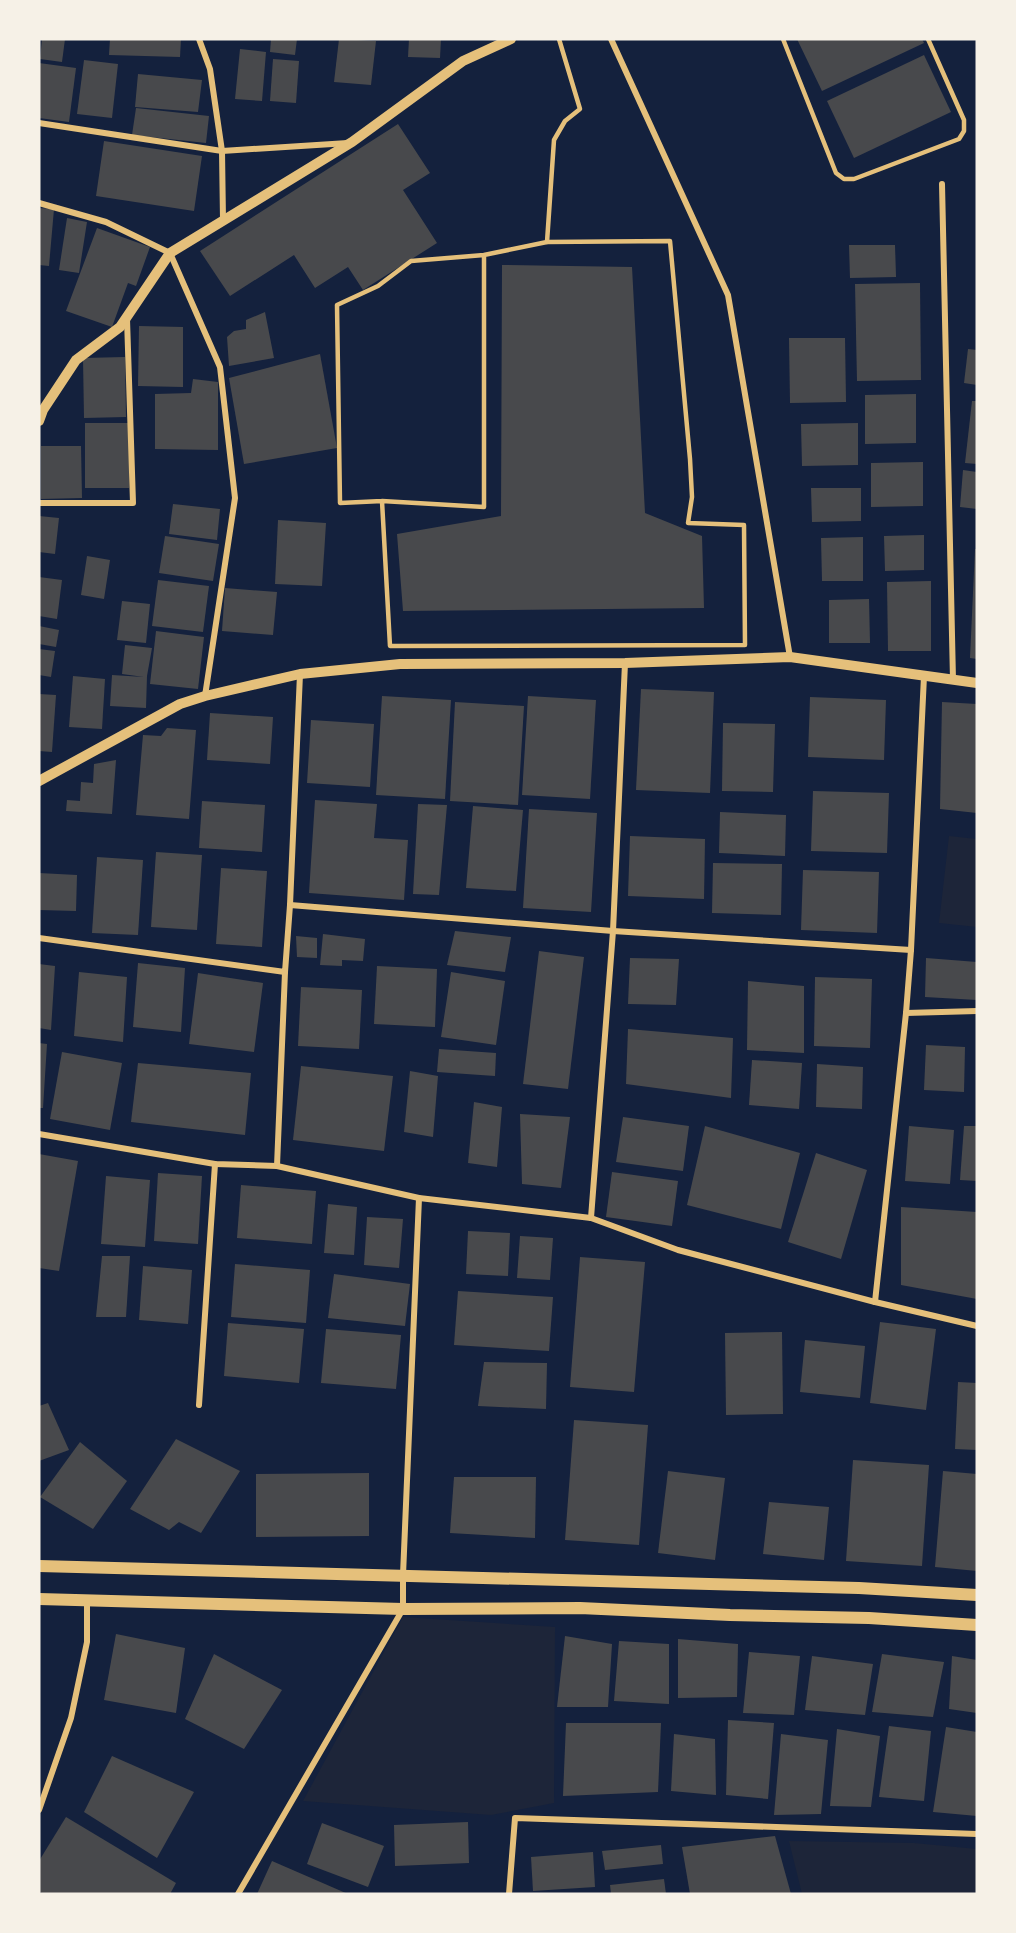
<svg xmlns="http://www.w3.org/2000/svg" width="1016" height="1933" font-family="Quicksand,sans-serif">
	<rect width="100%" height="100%" fill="#14213d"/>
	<g fill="#1d2539">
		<path d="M949 836 977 839V927L939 923Z"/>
		<path d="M403 1617 555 1627 554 1803 491 1815 303 1801Z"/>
		<path d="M789 1841 914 1843 977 1849V1894H802Z"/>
	</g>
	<g fill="#48494c">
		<path d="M42 39H65L62 62 40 59Z"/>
		<path d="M110 39H181L180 57 109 55Z"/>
		<path d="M271 39H297L295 55 270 52Z"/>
		<path d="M339 39 376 41 371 85 334 82Z"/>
		<path d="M409 39H441L440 58 408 57Z"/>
		<path d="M797 39H922L924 43 822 91Z"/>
		<path d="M240 49 266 52 262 101 235 99Z"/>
		<path d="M924 55 951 112 854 158 827 101Z"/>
		<path d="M273 59 299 61 296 103 270 101Z"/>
		<path d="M84 60 118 64 112 118 77 114Z"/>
		<path d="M39 63 76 68 69 122 39 118Z"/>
		<path d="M138 74 202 80 198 112 135 107Z"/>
		<path d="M136 108 209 116 206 143 132 135Z"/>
		<path d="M398 124 430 173 403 190 437 243 363 290 348 267 315 288 294 255 230 296 200 251Z"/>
		<path d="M104 141 202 156 194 211 96 196Z"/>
		<path d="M39 208 54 209 49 266 39 265Z"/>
		<path d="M67 218 87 222 79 273 59 270Z"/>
		<path d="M97 228 150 247 136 286 128 283 112 327 66 311Z"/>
		<path d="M849 245H895L896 277 850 278Z"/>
		<path d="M502 265 632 267 645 513 702 536 704 608 403 611 397 534 501 516Z"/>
		<path d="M920 283 921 380 857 381 855 284Z"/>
		<path d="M265 312 274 358 229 366 227 337 234 331 246 329V320Z"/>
		<path d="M139 326 183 327V387L138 386Z"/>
		<path d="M789 338H845L846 402 790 403Z"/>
		<path d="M968 349 977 350V385L964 383Z"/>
		<path d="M320 354 337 448 244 464 229 378Z"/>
		<path d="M125 357 126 417 84 418 83 358Z"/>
		<path d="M193 379 218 382V450L155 449V394L191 393Z"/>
		<path d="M916 394V443L865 444V395Z"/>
		<path d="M972 401H977V464L965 463Z"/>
		<rect x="85" y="423" width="44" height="65"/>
		<path d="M858 423V465L802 466 801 424Z"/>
		<path d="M41 446H81L82 498 41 499Z"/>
		<path d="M923 462V506L871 507V463Z"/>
		<path d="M963 470 977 472V509L960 507Z"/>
		<path d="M811 488H861V521L812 522Z"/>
		<path d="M173 504 220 509 217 540 169 534Z"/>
		<path d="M39 516 59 518 55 554 39 552Z"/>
		<path d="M278 520 326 523 322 586 275 584Z"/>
		<path d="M924 535V570L885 571 884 536Z"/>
		<path d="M165 536 219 544 213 581 159 573Z"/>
		<path d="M863 537V581H822L821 538Z"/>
		<path d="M975 549H977V659L970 658Z"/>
		<path d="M87 556 110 560 104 599 81 595Z"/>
		<path d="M39 577 62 580 57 619 39 616Z"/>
		<path d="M158 580 209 586 203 632 152 626Z"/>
		<path d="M931 581V651H888L887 582Z"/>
		<path d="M225 588 277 592 273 635 222 631Z"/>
		<path d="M869 599 870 643H829V600Z"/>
		<path d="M122 601 150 604 146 643 117 640Z"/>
		<path d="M39 626 59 630 56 647 39 644Z"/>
		<path d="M156 631 204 637 198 689 150 684Z"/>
		<path d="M125 645 152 648 147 676 146 708 110 706 112 675 144 677 122 674Z"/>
		<path d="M39 649 55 651 51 677 39 675Z"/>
		<path d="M73 676 105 679 102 729 69 727Z"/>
		<path d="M641 689 714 692 710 793 636 790Z"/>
		<path d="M39 694 56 695 52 752 39 751Z"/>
		<path d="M382 696 451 700 445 799 376 795Z"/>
		<path d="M528 696 596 700 590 799 522 795Z"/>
		<path d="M810 697 886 700 884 760 808 757Z"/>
		<path d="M455 702 524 706 518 805 450 801Z"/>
		<path d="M942 702 977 704V813L940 809Z"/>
		<path d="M210 713 273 717 270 764 207 760Z"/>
		<path d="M311 720 374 724 370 787 307 783Z"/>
		<path d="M723 723 775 724 773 792 722 791Z"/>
		<path d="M167 728 196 730 189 819 136 815 143 735 161 736Z"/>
		<path d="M116 760 112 814 66 811 67 800 80 801 81 782 93 783 94 764Z"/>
		<path d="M813 791 889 793 887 853 811 851Z"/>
		<path d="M315 800 377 804 374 838 408 840 404 900 309 893Z"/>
		<path d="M202 801 265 805 262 852 199 848Z"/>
		<path d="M418 804 447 805 439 895 413 894Z"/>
		<path d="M473 806 523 810 516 891 466 888Z"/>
		<path d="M529 809 597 813 591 912 523 908Z"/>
		<path d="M720 812 786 815 785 856 719 853Z"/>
		<path d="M630 836 705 839 704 899 628 896Z"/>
		<path d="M156 852 202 855 197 930 151 927Z"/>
		<path d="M97 857 143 860 138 935 92 933Z"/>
		<path d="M713 863 782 864 781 915 712 913Z"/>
		<path d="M221 868 267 871 262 947 216 944Z"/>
		<path d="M803 870 879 872 877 933 801 930Z"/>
		<path d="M39 873 77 875 76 911 39 910Z"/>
		<path d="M455 931 511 937 505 972 447 965Z"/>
		<path d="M323 934 365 939 363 961 342 960V966L320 965Z"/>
		<path d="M296 936 317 938V958L297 957Z"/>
		<path d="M539 951 584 957 568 1089 523 1084Z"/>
		<path d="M630 958 679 959 676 1005 628 1004Z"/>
		<path d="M926 958 977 962V1000L925 997Z"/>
		<path d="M138 963 185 968 181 1032 133 1027Z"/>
		<path d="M39 964 55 966 51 1030 39 1028Z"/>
		<path d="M377 966 437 969 435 1027 374 1024Z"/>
		<path d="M79 972 127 977 123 1042 74 1036Z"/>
		<path d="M451 972 505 981 496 1045 441 1037Z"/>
		<path d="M198 973 263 983 254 1052 189 1044Z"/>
		<path d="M815 977 872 979 870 1048 814 1046Z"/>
		<path d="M748 981 804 986V1053L747 1050Z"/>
		<path d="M301 987 362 990 359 1049 298 1046Z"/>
		<path d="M628 1029 733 1038 731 1098 626 1084Z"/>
		<path d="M39 1043 47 1044 43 1108H39Z"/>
		<path d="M926 1045 965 1047 964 1092 924 1090Z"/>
		<path d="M439 1049 496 1053 495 1076 437 1072Z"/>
		<path d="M62 1052 122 1063 110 1130 50 1119Z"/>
		<path d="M752 1060 802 1063 799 1109 749 1105Z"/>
		<path d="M138 1063 251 1073 245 1135 131 1122Z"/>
		<path d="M817 1064 863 1067 862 1109 816 1107Z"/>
		<path d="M301 1066 393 1076 384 1151 293 1140Z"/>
		<path d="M410 1071 438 1076 433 1137 404 1132Z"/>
		<path d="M474 1102 502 1107 497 1167 468 1163Z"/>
		<path d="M520 1114 570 1117 561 1188 522 1184Z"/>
		<path d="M623 1117 689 1126 683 1171 616 1162Z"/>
		<path d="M705 1126 800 1153 781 1229 687 1205Z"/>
		<path d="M909 1126 954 1130 950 1184 905 1181Z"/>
		<path d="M964 1126H977V1181L960 1180Z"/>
		<path d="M816 1153 867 1170 841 1259 788 1242Z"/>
		<path d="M39 1154 78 1161 59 1271 39 1268Z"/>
		<path d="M612 1172 678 1181 672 1226 606 1217Z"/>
		<path d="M158 1173 202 1176 198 1244 154 1241Z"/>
		<path d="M106 1176 150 1180 145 1247 101 1244Z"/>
		<path d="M241 1185 316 1191 312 1244 237 1238Z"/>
		<path d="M328 1204 357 1207 354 1255 324 1253Z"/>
		<path d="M901 1207 977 1212V1299L901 1285Z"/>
		<path d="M367 1217 403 1219 399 1268 364 1265Z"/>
		<path d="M468 1231 510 1233 508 1276 466 1274Z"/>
		<path d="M520 1236 553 1238 550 1280 517 1278Z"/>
		<path d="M102 1256H130L126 1317H96Z"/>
		<path d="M580 1257 645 1262 634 1392 570 1387Z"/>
		<path d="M235 1264 310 1270 306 1323 231 1317Z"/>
		<path d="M143 1266 192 1270 188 1324 139 1320Z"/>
		<path d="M334 1274 410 1284 405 1326 328 1318Z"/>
		<path d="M458 1291 553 1297 549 1351 454 1345Z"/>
		<path d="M880 1322 936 1329 926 1410 870 1403Z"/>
		<path d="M228 1323 304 1329 299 1383 224 1376Z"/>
		<path d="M326 1329 401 1335 396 1389 321 1383Z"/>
		<path d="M782 1332 783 1414 726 1415 725 1333Z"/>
		<path d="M805 1340 865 1346 860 1398 800 1392Z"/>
		<path d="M484 1362 547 1363 546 1409 478 1406Z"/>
		<path d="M958 1382 977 1383V1450L955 1449Z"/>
		<path d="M48 1403 69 1450 39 1461V1406Z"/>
		<path d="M574 1420 648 1425 639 1545 565 1540Z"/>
		<path d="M176 1439 240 1471 201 1533 179 1522 169 1530 130 1509Z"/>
		<path d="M80 1442 127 1481 93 1529 40 1497Z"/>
		<path d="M853 1460 929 1465 922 1566 846 1561Z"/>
		<path d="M668 1471 725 1478 715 1560 658 1553Z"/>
		<path d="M943 1471 977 1474V1571L935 1567Z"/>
		<path d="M369 1473V1536L256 1537V1474Z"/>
		<path d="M454 1477H536L535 1538 450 1533Z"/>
		<path d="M769 1502 829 1507 824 1560 763 1554Z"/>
		<path d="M116 1634 185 1648 176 1713 104 1700Z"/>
		<path d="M565 1636 612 1644 608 1707H557Z"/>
		<path d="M678 1639 738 1644 737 1697 678 1698Z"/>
		<path d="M619 1641 669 1644V1704L614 1701Z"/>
		<path d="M749 1652 800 1656 794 1715 743 1713Z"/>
		<path d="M214 1654 282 1690 244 1749 185 1719Z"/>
		<path d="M882 1654 944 1662 933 1717 872 1712Z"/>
		<path d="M812 1656 873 1664 865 1715 805 1710Z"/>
		<path d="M952 1656 977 1660V1713L949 1709Z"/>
		<path d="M728 1720 774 1723 768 1799 726 1795Z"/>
		<path d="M566 1723H661L658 1792 563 1796Z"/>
		<path d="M889 1726 931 1731 924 1801 879 1797Z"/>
		<path d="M946 1727 977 1732V1816L933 1812Z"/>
		<path d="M837 1729 880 1736 871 1807 830 1806Z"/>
		<path d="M674 1734 715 1739 716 1795 671 1791Z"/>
		<path d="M781 1734 828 1740 821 1814 774 1815Z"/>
		<path d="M112 1756 194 1792 157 1858 84 1812Z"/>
		<path d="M66 1817 176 1883 170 1894H43L39 1891V1861Z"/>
		<path d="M468 1822 469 1863 395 1866 394 1825Z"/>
		<path d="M322 1823 384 1846 368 1887 307 1864Z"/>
		<path d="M775 1836 791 1894H690L682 1847Z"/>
		<path d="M661 1845 663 1864 605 1870 602 1851Z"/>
		<path d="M593 1852 595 1887 533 1891 531 1857Z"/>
		<path d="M272 1861 348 1894H257Z"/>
		<path d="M664 1879 666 1894H611L610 1885Z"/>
	</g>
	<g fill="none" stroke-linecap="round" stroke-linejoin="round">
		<g stroke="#e5c07b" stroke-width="4.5">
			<path d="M783 39 836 173 844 179H854L959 139 964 131V120L928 39"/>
			<path d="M547 242 554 140 565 121 580 109 559 39"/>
			<path d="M382 501 390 646 745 645 744 525 688 523 692 497 690 459 670 241 547 242 484 255V507L382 501 340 503 337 305 378 286 411 261 484 255"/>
		</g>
		<g stroke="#e5c07b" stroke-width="6">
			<path d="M199 39 210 69 222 151 223 220"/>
			<path d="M611 39 728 295 790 657"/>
			<path d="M39 123 222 151 348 143"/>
			<path d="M942 184 953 680"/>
			<path d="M39 203 106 222 170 253 220 367 235 498 205 696"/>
			<path d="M39 503H133L127 319"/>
			<path d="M290 905 300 674"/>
			<path d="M39 938 285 972 290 905 613 931 911 950"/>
			<path d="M906 1013 977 1011"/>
			<path d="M39 1134 215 1164 277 1166 419 1198 591 1218 678 1250 875 1302 977 1326"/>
			<path d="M277 1166 285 972"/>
			<path d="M591 1218 613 931 625 663"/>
			<path d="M875 1302 906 1013 911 950 924 676"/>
			<path d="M199 1405 215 1164"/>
			<path d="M39 1810 71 1718 87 1642V1600"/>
			<path d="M238 1894 403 1609V1575L419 1198"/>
			<path d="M509 1894 515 1818 977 1834"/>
		</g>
		<g stroke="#e5c07b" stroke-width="10">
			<path d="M39 421 43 410 76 360 120 327 170 253 352 142 463 61 511 39"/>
			<path d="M39 781 180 704 205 696 300 674 400 664 625 663 790 657 977 683"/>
		</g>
		<g stroke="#e5c07b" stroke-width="12">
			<path d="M39 1566 859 1588 977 1595"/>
			<path d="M39 1599 403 1609 580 1608 730 1615 869 1618 977 1625"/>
		</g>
	</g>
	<rect width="1016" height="1933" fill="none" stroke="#f6f1e7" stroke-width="81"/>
</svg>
